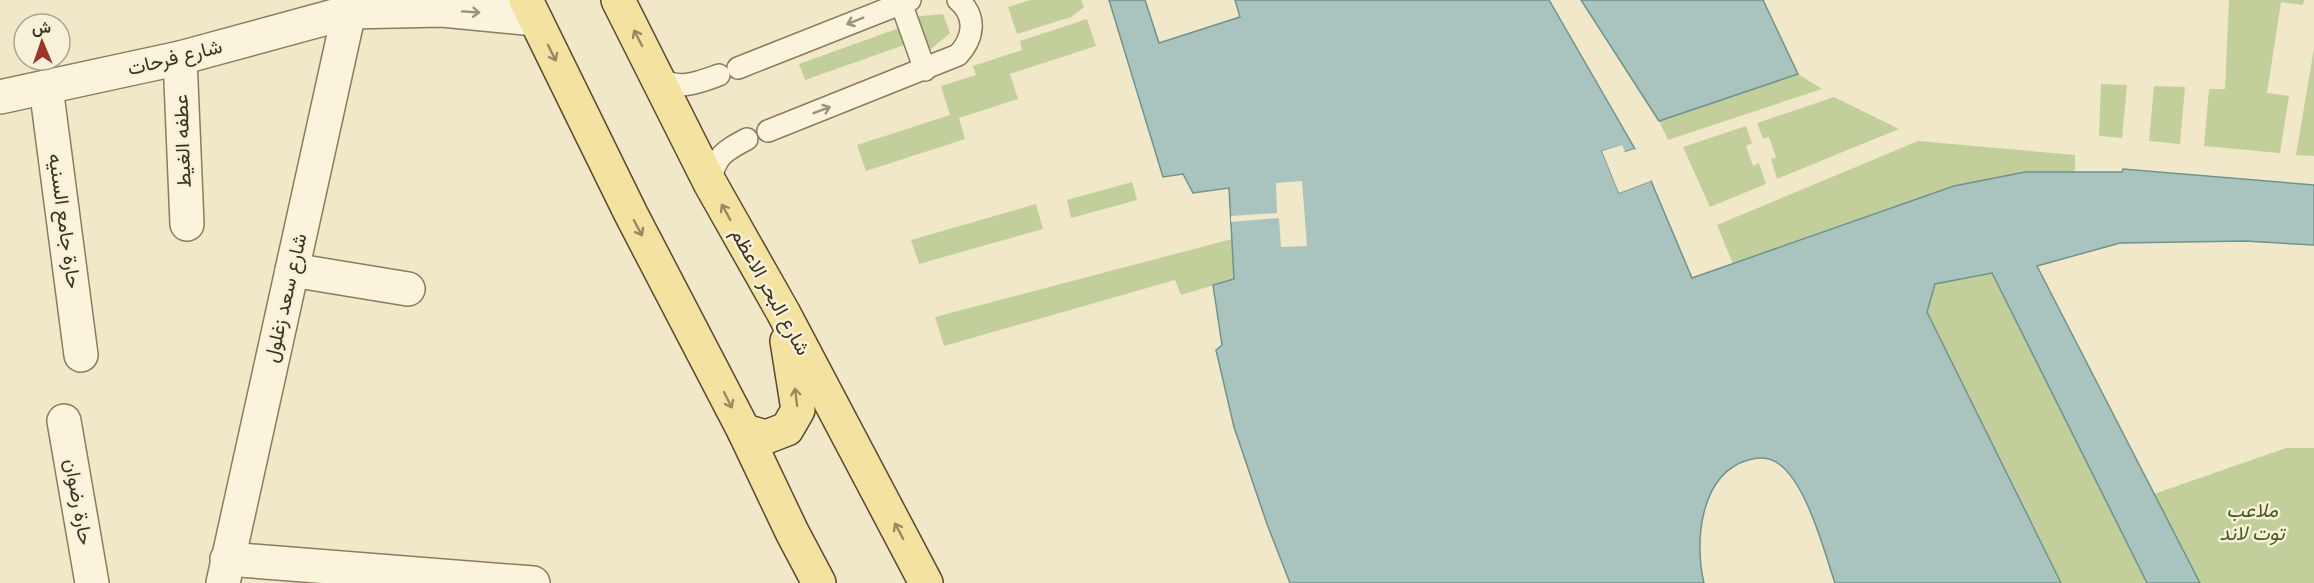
<svg xmlns="http://www.w3.org/2000/svg" width="2314" height="583" font-family="Spectral,Vazirmatn,serif">
	<rect width="100%" height="100%" fill="#f0e8c8"/>
	<g fill="#c3cf9b">
		<path d="M1031 0H1081L1084 7 1071 17 1017 34 1008 7Z"/>
		<path d="M2229 0H2304L2303 5 2281 2 2267 93 2289 96 2280 153 2204 146 2209 89H2225Z"/>
		<path d="M943 14 950 33 925 54 911 17Z"/>
		<path d="M1087 19 1096 46 1010 74 1018 99 959 118 965 139 866 171 857 145 950 115 941 86 976 75 973 66 1022 50 1020 41Z"/>
		<path d="M902 27 907 44 805 80 799 64Z"/>
		<path d="M2314 48V156L2296 155Z"/>
		<path d="M1798 74 1822 89 1668 140 1659 121Z"/>
		<path d="M2101 84 2127 85 2122 138 2099 136Z"/>
		<path d="M2154 86 2185 87 2180 144 2149 141Z"/>
		<path d="M1834 97 1899 129 1777 179 1771 159 1776 157 1769 137 1763 139 1757 123Z"/>
		<path d="M1746 126 1752 143 1746 146 1753 166 1759 163 1766 184 1710 207 1683 147Z"/>
		<path d="M1918 141 2075 155V172H2025L1954 186 1733 264 1717 225Z"/>
		<path d="M1132 182 1137 200 1071 218 1067 200Z"/>
		<path d="M1036 204 1043 229 919 264 911 240Z"/>
		<path d="M1232 239 1234 279 1181 295 1175 280 944 346 935 317Z"/>
		<path d="M1992 273 2147 583H2061L1927 312 1935 284Z"/>
		<path d="M2286 448H2314V583H2200L2154 494Z"/>
	</g>
	<g fill="#a9c4bf" stroke="#6f938e" stroke-width="1.5">
		<path d="M1109 0H1145L1159 43 1240 17 1235 0H1549L1635 149 1624 152 1621 146 1602 151 1619 193 1651 181 1692 278 1954 186 2025 172H2122L2123 169 2314 185V245L2245 241 2120 243 2037 266 2200 583H2147L1992 273 1935 284 1927 312 2061 583H1835C1824 551 1807 484 1779 464 1770 457 1758 457 1748 460 1700 474 1694 542 1704 583H1290L1267 524 1234 427 1216 350 1222 345 1213 285 1234 279 1229 188 1193 193 1183 174 1163 177Z"/>
		<path d="M1581 0H1763L1798 74 1659 121Z"/>
	</g>
	<g fill="#f0e8c8">
		<path d="M1622 145 1625 152 1635 149 1637 151 1624 155 1620 149 1606 153 1620 189 1650 178 1651 181 1619 193 1602 151Z"/>
		<path d="M1302 181 1307 246 1281 247 1279 218 1231 222V216L1277 213 1276 183Z"/>
	</g>
	<g fill="none" stroke-linecap="round" stroke-linejoin="round">
		<defs>
			<g id="lane">
				<path d="M901 3 925 70"/>
				<path d="M738 68 910 0"/>
				<path d="M657 77C679 91 697 83 719 75"/>
				<path d="M768 131 958 55C974 38 977 16 958 0"/>
				<path d="M710 183C715 156 724 151 747 139"/>
			</g>
			<g id="street">
				<path d="M180 58 187 224"/>
				<path d="M46 87 81 355"/>
				<path d="M0 97 180 58 349 12 442 10 535 19"/>
				<path d="M292 270 408 289"/>
				<path d="M64 421 92 583"/>
				<path d="M227 559 533 583"/>
				<path d="M223 583 349 12 358 0"/>
			</g>
			<g id="primary">
				<path d="M526 0 631 214 744 431 792 532 819 583"/>
				<path d="M618 0 710 183 783 312 926 583"/>
				<path d="M744 431 766 437 787 429 798 410 787 341"/>
			</g>
		</defs>
		<use href="#lane" stroke="#8c7b5c" stroke-width="24"/>
		<use href="#street" stroke="#8c7b5c" stroke-width="36"/>
		<use href="#primary" stroke="#5a4830" stroke-width="36"/>
		<use href="#lane" stroke="#faf4dc" stroke-width="21"/>
		<use href="#street" stroke="#faf4dc" stroke-width="33"/>
		<use href="#primary" stroke="#f3e2a0" stroke-width="33"/>
	</g>
	<defs><path id="oneway-shaft" d="M-6 0H5M1.5-3L5.5 0L1.5 3" fill="none" stroke-width="1.6" stroke-linecap="round" stroke-linejoin="round" transform="scale(1.5)"/></defs>
	<g stroke="#9b927e">
		<use href="#oneway-shaft" transform="translate(471 12) rotate(4)"/>
		<use href="#oneway-shaft" transform="translate(855 21) rotate(158)"/>
		<use href="#oneway-shaft" transform="translate(822 110) rotate(-21)"/>
	</g>
	<g stroke="#988a60">
		<use href="#oneway-shaft" transform="translate(638 38) rotate(-117)"/>
		<use href="#oneway-shaft" transform="translate(552 53) rotate(64)"/>
		<use href="#oneway-shaft" transform="translate(726 212) rotate(-119)"/>
		<use href="#oneway-shaft" transform="translate(638 228) rotate(62)"/>
		<use href="#oneway-shaft" transform="translate(796 397) rotate(-97)"/>
		<use href="#oneway-shaft" transform="translate(728 400) rotate(63)"/>
		<use href="#oneway-shaft" transform="translate(899 531) rotate(-118)"/>
	</g>
	<g text-anchor="middle" dominant-baseline="central" stroke-width="5" stroke-linejoin="round" paint-order="stroke">
		<g font-size="20" fill="#3c3120" stroke="#f7f1d8">
			<text transform="translate(175 58) rotate(-14)">شارع فرحات</text>
			<text transform="translate(183 141) rotate(-92)">عطفه الغيط</text>
			<text transform="translate(64 221) rotate(82)">حارة جامع السنيه</text>
			<text transform="translate(770 292) rotate(61)">شارع البحر الاعظم</text>
			<text transform="translate(286 298) rotate(-77)">شارع سعد زغلول</text>
			<text transform="translate(78 502) rotate(80)">حارة رضوان</text>
		</g>
		<g font-size="20" font-style="italic" fill="#475926" stroke="#f7f1d8">
			<text x="2252" y="511">ملاعب<tspan x="2252" dy="23">توت لاند</tspan></text>
		</g>
	</g>
	<g transform="translate(42 42) rotate(358)"><circle r="28" fill="#f7f1d8" stroke="#aca48e" stroke-width="1.5"/>
	<path d="M0-4.5L10 22L0 15L-10 22Z" fill="#9d362a"/>
	<text y="-9" font-size="16" font-weight="bold" text-anchor="middle" fill="#3c3120">ش</text>
	</g>
</svg>
